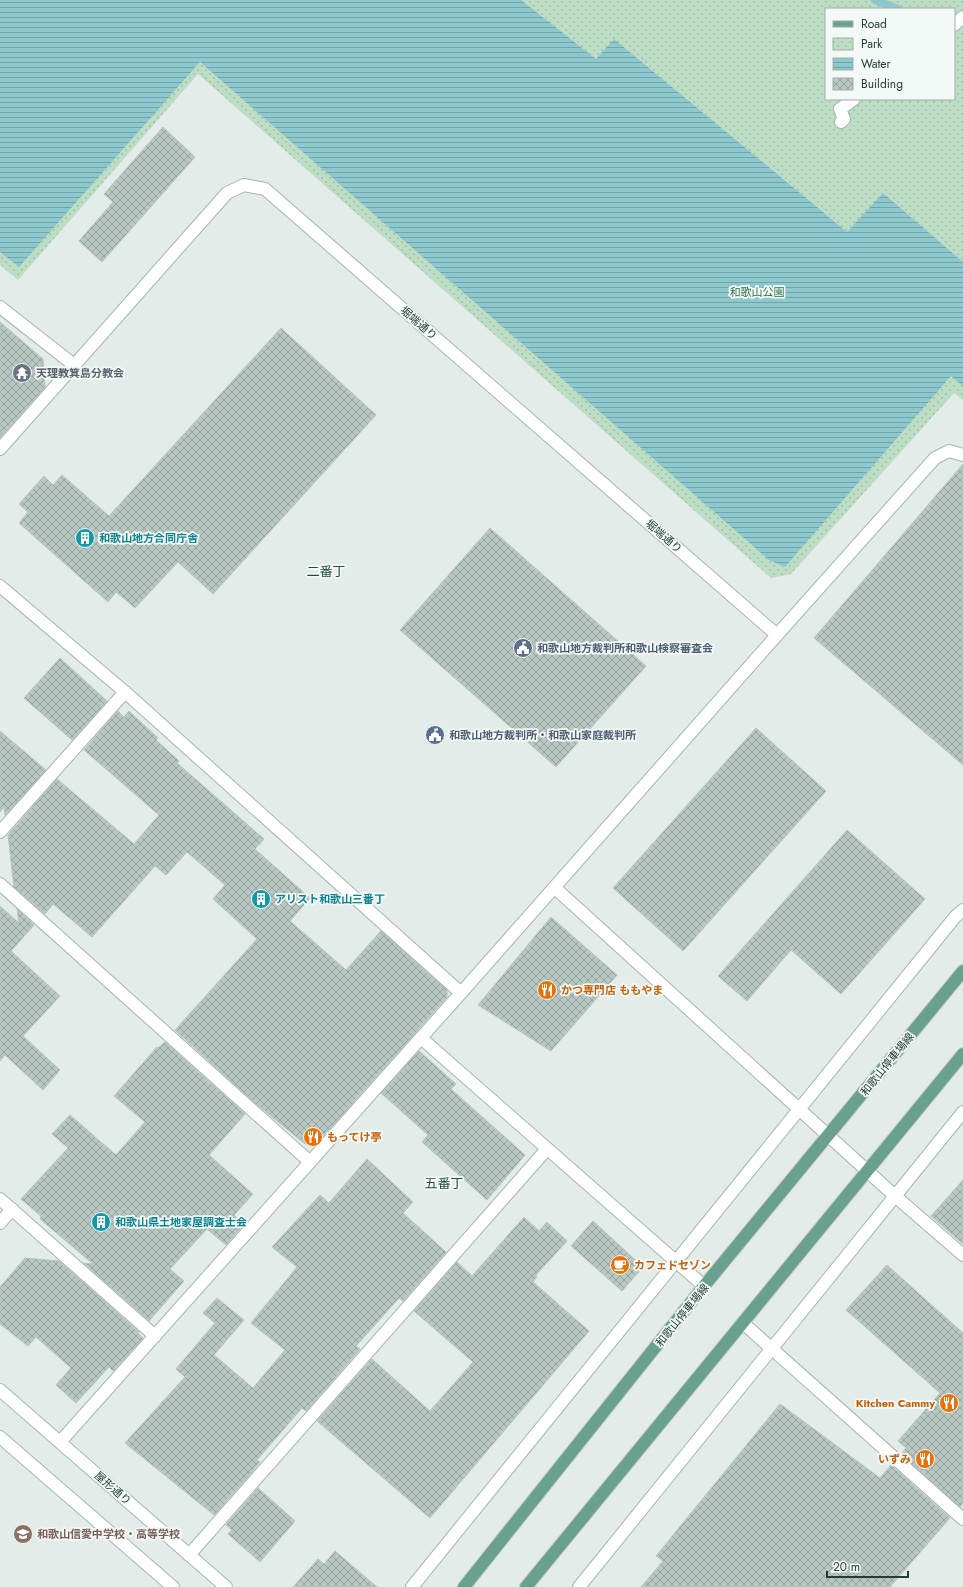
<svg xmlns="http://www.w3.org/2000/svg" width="963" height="1587" font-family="Jost,'Noto Sans JP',sans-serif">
	<defs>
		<pattern id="park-dots" width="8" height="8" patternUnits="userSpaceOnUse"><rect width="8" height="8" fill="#bdddc4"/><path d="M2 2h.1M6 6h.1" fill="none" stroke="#a2bfa9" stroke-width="1.8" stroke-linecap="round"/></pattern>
		<pattern id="water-rules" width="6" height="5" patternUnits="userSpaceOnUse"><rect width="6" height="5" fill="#8dc8cf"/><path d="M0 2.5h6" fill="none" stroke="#73a4a9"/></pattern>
		<pattern id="building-cross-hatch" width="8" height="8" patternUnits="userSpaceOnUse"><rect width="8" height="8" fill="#b8c7c1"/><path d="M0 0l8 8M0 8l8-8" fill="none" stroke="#95a39e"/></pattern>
	</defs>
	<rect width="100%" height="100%" fill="#e3ece8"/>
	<path fill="url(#park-dots)" fill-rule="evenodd" d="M0 0H963V400L954 393 791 574 771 578 198 74 18 280 0 265ZM826 9H954V99H826Z"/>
	<path fill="url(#water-rules)" d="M0 0H521L596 59 614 39 847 232 883 193 963 262V386L951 376 785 567 769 560 200 62 19 267 0 252Z"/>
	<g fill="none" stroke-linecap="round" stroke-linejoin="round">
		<path stroke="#8dc8cf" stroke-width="8" d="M875 0 898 9"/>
	</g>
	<g fill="url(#building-cross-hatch)" stroke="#b6c6be">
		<path d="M163 127 195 157 102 262 79 241 113 202 104 194Z"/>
		<path d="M0 322 43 359 45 387 0 438Z"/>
		<path d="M281 328 376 415 213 594 178 562 135 608 116 592 108 602 19 523 28 512 19 504 44 476 53 485 62 475 109 516Z"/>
		<path d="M963 464V765L814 638Z"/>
		<path d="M490 528 646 666 556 767 400 630Z"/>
		<path d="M60 658 107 701 72 740 24 698Z"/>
		<path d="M118 711 124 717 129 711 158 738 156 740 179 761 177 763 264 839 255 849 310 898 290 921 346 970 381 931 447 990V997L319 1141 305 1144 255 1103 175 1030 257 939 213 899 225 885 187 852 166 875 155 866 92 937 53 904 45 914 14 887 8 835 57 779 134 844 159 815 84 750Z"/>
		<path d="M756 728 826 791 683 951 613 888Z"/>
		<path d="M0 731 46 770 5 815 4 807 0 812Z"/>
		<path d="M847 830 925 899 841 994 791 950 747 1001 718 976Z"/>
		<path d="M0 906 19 923 17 909 34 925 11 951 60 996 23 1036 60 1070 43 1090 5 1055 0 1061Z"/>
		<path d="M551 917 617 975 551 1051 478 1005Z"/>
		<path d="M165 1042 245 1114 209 1155 253 1194 234 1215 244 1224 226 1245 207 1229 170 1269 184 1281 149 1321 84 1263 93 1264 40 1219 41 1216 21 1199 68 1148 52 1134 70 1115 116 1155 145 1122 114 1096 157 1047 158 1048Z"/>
		<path d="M419 1051 456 1084 451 1089 525 1155 487 1200 422 1142 428 1135 381 1093Z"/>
		<path d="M367 1159 413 1202 403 1213 446 1252 403 1301 399 1298 356 1346 360 1349 306 1411 302 1408 257 1460 260 1462 247 1478 214 1515 125 1443 185 1377 176 1369 215 1323 203 1313 217 1298 244 1320 214 1355 253 1388 285 1350 251 1323 297 1267 272 1247 320 1195 329 1203Z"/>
		<path d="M963 1180V1244L931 1216Z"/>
		<path d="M524 1217 539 1231 547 1222 567 1241 536 1275 537 1277 533 1282 589 1331 430 1518 317 1421 372 1359 430 1411 473 1362 414 1311 457 1262 472 1276Z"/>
		<path d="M593 1221 643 1267 622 1291 571 1246Z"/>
		<path d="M25 1258 59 1261 139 1332 138 1333 143 1338 113 1371 109 1367 76 1403 56 1385 71 1368 36 1337 28 1346 0 1324V1287Z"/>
		<path d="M887 1265 963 1333V1503L960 1507 901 1454 906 1448 898 1441 940 1393 846 1310Z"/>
		<path d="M780 1404 880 1478 891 1465 950 1518 890 1587H641L663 1561 656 1556Z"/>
		<path d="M258 1488 295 1521 260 1562 228 1534 232 1530 226 1525Z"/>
		<path d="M335 1551 377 1587H293L318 1559 324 1564Z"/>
	</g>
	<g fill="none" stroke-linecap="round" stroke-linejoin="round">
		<defs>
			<g id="lane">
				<path d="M954 25 963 17"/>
				<path d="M841 122 844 119 840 109 854 99"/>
			</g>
			<g id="street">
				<path d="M0 307 74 365"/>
				<path d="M0 449 227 193 244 185 265 189 777 635 461 993 125 692 0 586"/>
				<path d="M0 832 125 692"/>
				<path d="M0 884 310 1162"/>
				<path d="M555 888 895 1196 963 1255"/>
				<path d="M421 1038 704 1286"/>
				<path d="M0 1199 155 1336"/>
				<path d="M0 1223 12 1209"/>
				<path d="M743 1323 963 1519"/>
				<path d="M60 1442 461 993"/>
				<path d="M189 1555 547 1149"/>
				<path d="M412 1587 955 917 963 910"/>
				<path d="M579 1587 963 1112"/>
			</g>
			<g id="secondary">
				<path d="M777 635 935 458 949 451 963 455"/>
				<path d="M0 1390 226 1587"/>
				<path d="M0 1437 173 1587"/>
			</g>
			<g id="primary">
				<path d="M464 1587 704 1286 963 971"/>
				<path d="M526 1587 963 1054"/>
			</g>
		</defs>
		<use href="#lane" stroke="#a6b4af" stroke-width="14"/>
		<use href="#street" stroke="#a6b4af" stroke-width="14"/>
		<use href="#secondary" stroke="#a2b8af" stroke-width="14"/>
		<use href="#primary" stroke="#c1c9c6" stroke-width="14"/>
		<use href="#lane" stroke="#fff" stroke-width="12"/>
		<use href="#street" stroke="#fff" stroke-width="12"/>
		<use href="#secondary" stroke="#fff" stroke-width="12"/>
		<use href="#primary" stroke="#69a090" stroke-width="12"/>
	</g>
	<defs>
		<symbol id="temple-disc" viewBox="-11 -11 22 22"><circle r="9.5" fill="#6b7280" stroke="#f3f9f6"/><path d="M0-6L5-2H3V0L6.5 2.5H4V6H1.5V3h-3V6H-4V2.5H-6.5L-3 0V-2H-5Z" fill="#fff"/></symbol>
		<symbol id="building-disc" viewBox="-11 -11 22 22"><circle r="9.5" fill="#0f9aa8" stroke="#f3f9f6"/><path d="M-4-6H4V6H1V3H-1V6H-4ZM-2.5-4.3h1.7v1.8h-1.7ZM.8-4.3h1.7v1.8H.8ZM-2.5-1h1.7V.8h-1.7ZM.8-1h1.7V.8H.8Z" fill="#fff"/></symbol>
		<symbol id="civic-disc" viewBox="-11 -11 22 22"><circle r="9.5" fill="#5c6f8a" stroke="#f3f9f6"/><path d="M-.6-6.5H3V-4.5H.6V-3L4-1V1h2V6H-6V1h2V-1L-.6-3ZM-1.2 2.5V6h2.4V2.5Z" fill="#fff"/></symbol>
		<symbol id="restaurant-disc" viewBox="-11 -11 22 22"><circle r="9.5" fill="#e8710a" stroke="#f3f9f6"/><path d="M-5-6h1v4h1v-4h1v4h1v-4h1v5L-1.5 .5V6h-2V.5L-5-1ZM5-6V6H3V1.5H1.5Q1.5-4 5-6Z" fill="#fff"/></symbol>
		<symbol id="cafe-disc" viewBox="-11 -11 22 22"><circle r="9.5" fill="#e8710a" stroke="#f3f9f6"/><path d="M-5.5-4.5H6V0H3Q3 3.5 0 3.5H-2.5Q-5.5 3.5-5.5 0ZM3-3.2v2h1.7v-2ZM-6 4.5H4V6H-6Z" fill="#fff"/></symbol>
		<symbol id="school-disc" viewBox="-11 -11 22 22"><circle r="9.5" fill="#8d6e63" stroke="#f3f9f6"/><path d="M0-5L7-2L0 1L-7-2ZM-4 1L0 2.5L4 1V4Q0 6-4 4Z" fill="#fff"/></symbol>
	</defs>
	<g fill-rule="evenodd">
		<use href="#temple-disc" x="11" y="362" width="22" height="22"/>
		<use href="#building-disc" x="74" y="527" width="22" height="22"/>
		<use href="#civic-disc" x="512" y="637" width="22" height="22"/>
		<use href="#civic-disc" x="424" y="724" width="22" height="22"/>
		<use href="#building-disc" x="250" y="888" width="22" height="22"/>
		<use href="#restaurant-disc" x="536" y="979" width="22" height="22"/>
		<use href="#restaurant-disc" x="302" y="1126" width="22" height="22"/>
		<use href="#building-disc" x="90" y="1211" width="22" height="22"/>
		<use href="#cafe-disc" x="609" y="1254" width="22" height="22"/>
		<use href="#restaurant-disc" x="938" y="1392" width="22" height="22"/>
		<use href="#restaurant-disc" x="914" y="1448" width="22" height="22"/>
		<use href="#school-disc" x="12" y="1523" width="22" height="22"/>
	</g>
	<g text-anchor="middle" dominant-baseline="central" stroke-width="3.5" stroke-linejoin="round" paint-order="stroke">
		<g font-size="11" fill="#2f7246" stroke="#f3f9f6">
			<text x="757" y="292">和歌山公園</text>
		</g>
		<g font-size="11" fill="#233d35" stroke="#f3f9f6">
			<text transform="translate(419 323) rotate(41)">堀端通り</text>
			<text transform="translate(664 536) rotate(41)">堀端通り</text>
			<text transform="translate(887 1064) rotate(-51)">和歌山停車場線</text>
			<text transform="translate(682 1315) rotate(-51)">和歌山停車場線</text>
			<text transform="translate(113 1488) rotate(41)">屋形通り</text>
		</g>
		<g font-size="11" font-weight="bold" fill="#5b616d" stroke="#f3f9f6" text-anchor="start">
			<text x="36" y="373">天理教箕島分教会</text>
		</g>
		<g font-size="11" font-weight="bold" fill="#0d838f" stroke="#f3f9f6" text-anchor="start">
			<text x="99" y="538">和歌山地方合同庁舎</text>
			<text x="275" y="899">アリスト和歌山三番丁</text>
			<text x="115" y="1222">和歌山県土地家屋調査士会</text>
		</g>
		<g font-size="11" font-weight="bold" fill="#4e5e75" stroke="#f3f9f6" text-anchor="start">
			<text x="537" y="648">和歌山地方裁判所和歌山検察審査会</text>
			<text x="449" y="735">和歌山地方裁判所・和歌山家庭裁判所</text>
		</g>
		<g font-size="11" font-weight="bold" fill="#c56008" stroke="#f3f9f6" text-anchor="start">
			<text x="561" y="990">かつ専門店 ももやま</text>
			<text x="327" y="1137">もってけ亭</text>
			<text x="634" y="1265">カフェドセゾン</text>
			<text x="935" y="1403" text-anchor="end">Kitchen Cammy</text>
			<text x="911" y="1459" text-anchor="end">いずみ</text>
		</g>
		<g font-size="11" font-weight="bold" fill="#785e54" stroke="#f3f9f6" text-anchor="start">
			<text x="37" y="1534">和歌山信愛中学校・高等学校</text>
		</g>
		<g font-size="13" fill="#204e41" stroke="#f3f9f6">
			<text x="326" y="571">二番丁</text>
			<text x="444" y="1183">五番丁</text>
		</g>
	</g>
	<rect x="825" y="8" width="130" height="92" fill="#f3f9f6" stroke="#a0aea9"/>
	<rect x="833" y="21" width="20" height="6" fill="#69a090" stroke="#a0aea9"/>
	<text x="861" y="28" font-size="12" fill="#233d35">Road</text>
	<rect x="833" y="38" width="20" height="12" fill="url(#park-dots)" stroke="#a0aea9"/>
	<text x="861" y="48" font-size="12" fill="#233d35">Park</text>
	<rect x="833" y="58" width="20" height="12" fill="url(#water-rules)" stroke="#a0aea9"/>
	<text x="861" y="68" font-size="12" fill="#233d35">Water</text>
	<rect x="833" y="78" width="20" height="12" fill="url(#building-cross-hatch)" stroke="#a0aea9"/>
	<text x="861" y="88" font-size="12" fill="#233d35">Building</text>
	<path d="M827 1571v6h81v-6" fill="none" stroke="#233d35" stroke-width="2"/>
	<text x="833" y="1571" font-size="12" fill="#233d35" stroke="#f3f9f6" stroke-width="3" paint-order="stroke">20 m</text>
</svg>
